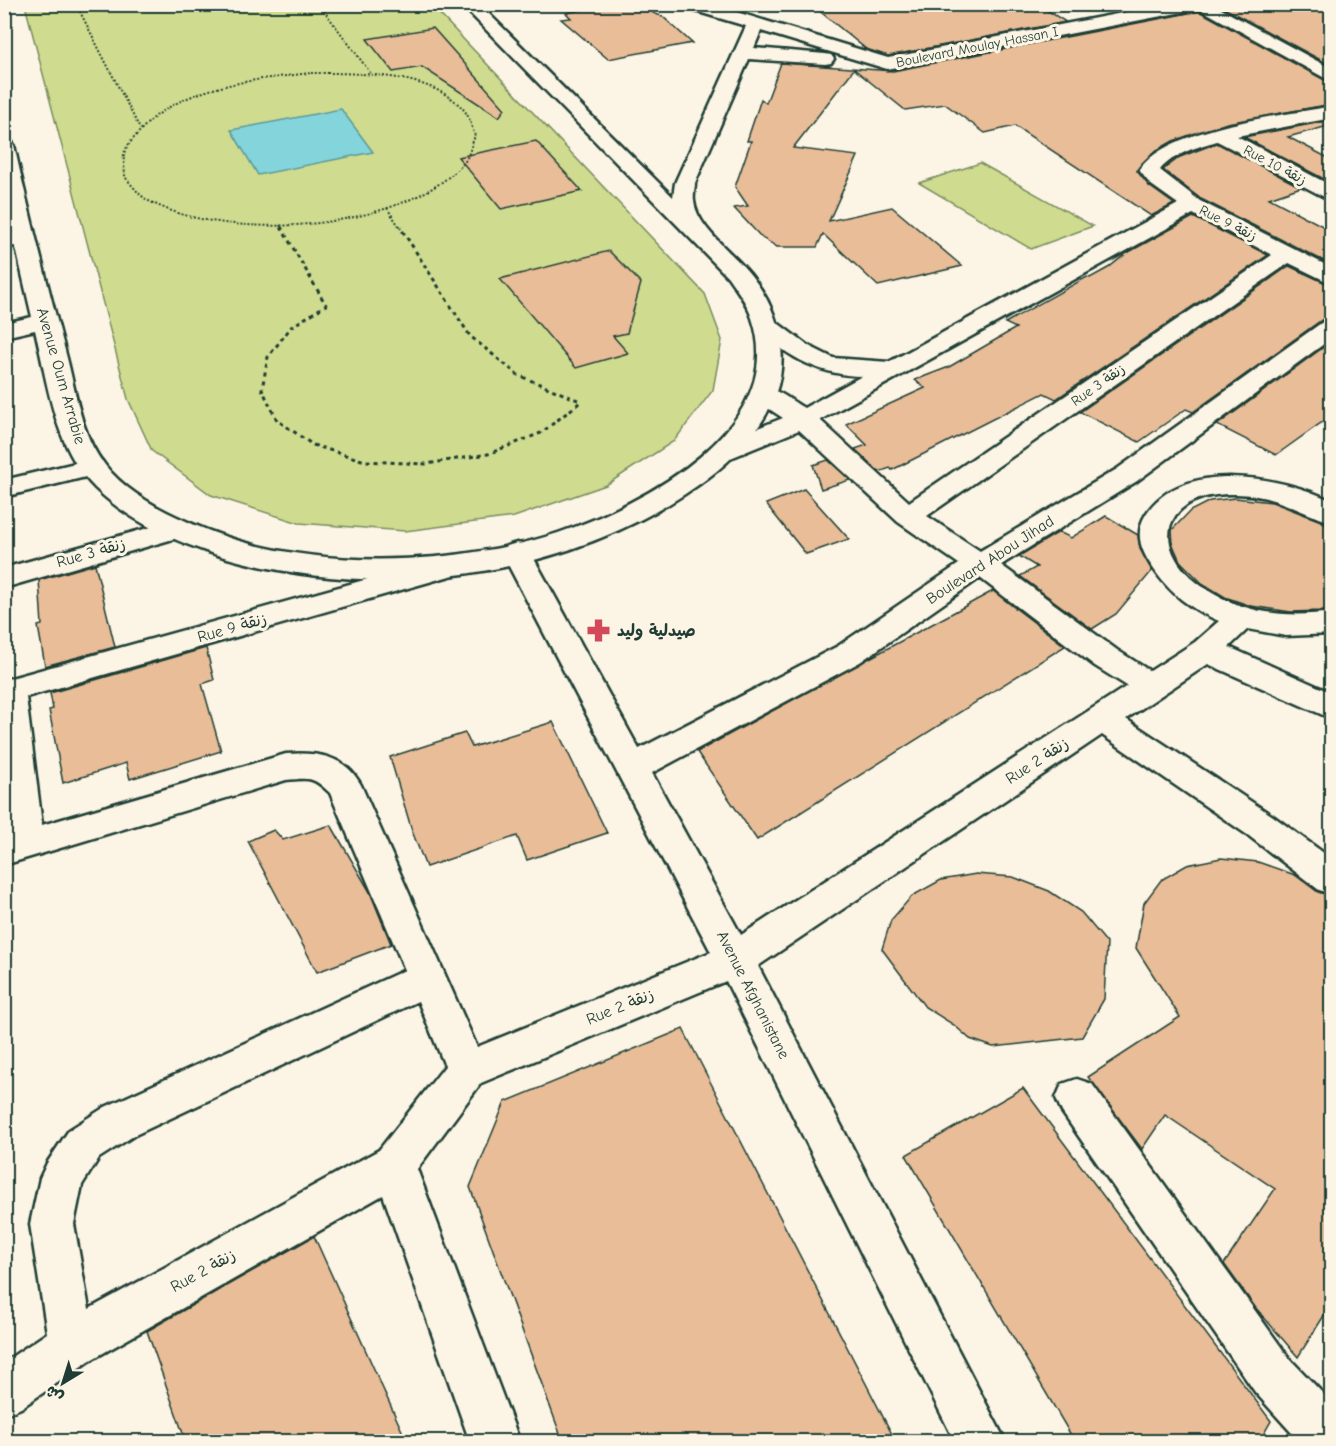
<svg xmlns="http://www.w3.org/2000/svg" width="1336" height="1446" font-family="'Comic Neue','Playpen Sans Arabic',sans-serif">
	<rect width="100%" height="100%" fill="#fcf5e5"/>
	<filter id="ink" filterUnits="userSpaceOnUse"><feTurbulence type="fractalNoise" baseFrequency=".0167" numOctaves="2"/><feDisplacementMap in="SourceGraphic" scale="12" xChannelSelector="R" yChannelSelector="G"/><feConvolveMatrix kernelMatrix="1 2 1 2 8 2 1 2 1" color-interpolation-filters="sRGB"/></filter>
	<g filter="url(#ink)">
		<g fill="#cfdb8e" stroke="#778c61" stroke-width="1.5">
			<path d="M25 5H431L705 294 722 340 713 390 674 441 606 485 514 517 405 531 299 523 211 495 152 451 128 399Z"/>
			<path d="M980 163 1093 226 1031 249 919 183Z"/>
		</g>
		<path fill="#83d5db" stroke="#5b9898" stroke-width="1.5" d="M341 109 373 152 258 175 231 130Z"/>
		<g fill="#e8bd98" stroke="#1f3d34" stroke-width="1.5">
			<path d="M575 4H619L623 8 643 5 655 14 662 16 692 43 608 59 561 19 571 18 566 13 581 10Z"/>
			<path d="M811 4H1037L1066 22 888 56 866 49Z"/>
			<path d="M1226 4H1332V66L1220 6Z"/>
			<path d="M1199 11 1332 84V104L1227 123 1173 141 1152 153 1137 171 1149 186 1174 204 1151 216 1015 126 985 133 945 104 905 110 854 69 793 148 858 156 829 221 892 207 962 266 878 286 823 234 817 247H777L762 238 734 208 748 206 735 187 751 141H747L761 99 766 103 781 63 893 71Z"/>
			<path d="M433 28 505 109 499 117 422 67 393 72 367 39Z"/>
			<path d="M1332 120V125L1288 137 1332 160V177L1324 179 1244 137Z"/>
			<path d="M536 141 582 191 501 209 458 157Z"/>
			<path d="M1217 143 1301 187 1269 198 1332 231V265L1201 199 1163 170 1180 157Z"/>
			<path d="M1193 217 1268 255 1056 399 1044 393 892 470 890 468 879 472 855 449 867 445 846 424 925 388 915 380 949 367 1016 328 1005 323 1087 277 1090 278 1108 268 1127 253Z"/>
			<path d="M609 251 641 283 627 333 613 336 628 353 576 368 500 279Z"/>
			<path d="M1289 266 1332 286V317L1323 319 1193 412 1186 409 1139 442 1080 412Z"/>
			<path d="M1332 341V415L1276 455 1217 425Z"/>
			<path d="M828 460 850 480 821 489 813 465Z"/>
			<path d="M804 489 849 539 806 554 766 504Z"/>
			<path d="M1235 498 1272 502 1321 521 1332 529V607L1320 611 1291 612 1251 606 1225 597 1202 583 1180 561 1173 545 1172 530 1190 511 1210 501Z"/>
			<path d="M1106 516 1138 535 1140 549 1152 571 1116 614 1092 629 1020 576 1037 567 1019 556 1059 532 1071 538Z"/>
			<path d="M95 564 115 647 45 666 38 626 42 625 39 580Z"/>
			<path d="M993 591 1065 646 757 840 697 752Z"/>
			<path d="M206 648 214 680 202 684 221 751 130 779 126 763 63 783 49 710 53 709 50 693Z"/>
			<path d="M553 722 607 833 527 860 517 836 426 867 412 831 390 757 465 733 472 747Z"/>
			<path d="M331 825 370 892 391 944 317 972 248 841 274 830 283 840Z"/>
			<path d="M1221 858 1258 862 1295 875 1318 892 1332 896V1303L1298 1357 1255 1307 1224 1264 1275 1189 1165 1115 1142 1149 1088 1077 1180 1017 1136 948 1144 903 1161 880 1187 865Z"/>
			<path d="M976 874 1013 877 1049 891 1081 912 1107 943 1104 999 1082 1037 993 1047 970 1039 954 1025 925 1007 882 949 891 920 912 896 941 880Z"/>
			<path d="M683 1029 896 1442H563L470 1187 505 1102Z"/>
			<path d="M1023 1088 1271 1421 1259 1442H1075L906 1155Z"/>
			<path d="M314 1236 407 1442H186L147 1331Z"/>
		</g>
		<g fill="none" stroke-linecap="round" stroke-linejoin="round">
			<defs>
				<g id="street">
					<path d="M1191 4H1212L1332 69V82Z"/>
					<path d="M1332 106V118L1237 136 1332 186V201L1217 141C1197 147 1173 154 1160 170L1200 201 1332 268V284L1289 263 927 516 980 551 1117 469 1324 321 1332 319V338L1137 481 1001 565 1117 650 1150 671 1195 642 1219 621C1191 609 1170 594 1153 568 1141 551 1134 533 1146 514 1182 458 1282 476 1332 501V522C1302 514 1283 499 1250 495 1153 484 1142 560 1224 599 1258 615 1295 617 1332 612V634L1286 636 1248 629 1229 647 1332 693V719L1208 664 1126 719 1273 816 1332 859V894L1319 890 1249 836 1102 735 758 966 1006 1442H955L726 981 481 1083 417 1169 520 1442H470L383 1195 89 1361 21 1408 4 1415V1362L47 1333 30 1224 40 1178 47 1163 69 1130 105 1107 405 970 330 793C313 776 309 778 286 780L4 865V836H7L4 809V680L447 557 457 560 462 567 457 574 26 697 42 825 286 754C317 752 345 755 361 785L477 1047 711 952 502 553 507 546 517 543 527 546 639 749 838 646 959 564 898 522 799 430 733 457 724 459 715 457 711 451 715 445 783 418 754 399 750 394 754 389C773 384 788 399 804 408L862 376C820 375 790 358 759 331L755 326 759 321 767 319 775 321 807 345 833 358 889 362 1178 204 1150 184 1139 170C1168 127 1281 116 1332 106ZM1193 214 1272 255 909 502 820 420ZM980 578 1095 666 1127 686 741 935 652 773 860 662ZM418 1001 445 1066 379 1150 89 1309 74 1224 82 1185 99 1158 135 1135Z"/>
					<path d="M23 231 31 233 34 238 31 243 4 248V235Z"/>
					<path d="M92 459 102 461 106 467 102 473 4 497V480Z"/>
					<path d="M177 520 187 523 191 529 187 535 4 588V568Z"/>
					<path d="M1077 1079 1092 1084 1289 1358 1332 1403V1442H1300L1255 1392 1062 1112 1056 1098 1062 1084Z"/>
				</g>
				<path id="secondary" d="M461 4H479L673 197 675 183 746 26 685 8 683 4H710L888 58 1169 4H1206L1198 9 887 69 761 31 754 48 825 54 831 55 834 59 831 63 825 64 749 59 695 183C695 189 693 195 694 201 696 224 726 248 742 265 775 300 792 348 775 395 760 437 721 471 685 494 553 580 375 601 224 557 178 543 130 522 95 488 54 447 48 384 35 330L4 337V323L32 317 4 196V139L11 141 14 145C30 217 48 287 67 358 76 393 81 435 104 464 124 490 156 508 186 521 264 557 351 564 436 557 477 553 519 546 558 533 642 505 790 428 752 318 747 303 737 290 728 277Z"/>
			</defs>
			<use href="#street" stroke="#1f3d34" stroke-width="5"/>
			<use href="#secondary" stroke="#1f3d34" stroke-width="5"/>
			<g stroke="#1f3d34" stroke-width="2" stroke-dasharray="2 2" stroke-linecap="butt">
				<path d="M76 4 140 129"/>
				<path d="M319 4 372 75"/>
				<path d="M311 73C357 73 432 72 464 110 470 117 472 128 475 136 471 145 469 158 462 165 399 231 229 243 151 202 140 197 133 186 125 177 125 170 123 161 124 154 126 146 134 138 140 131 181 85 253 80 311 73Z"/>
				<path d="M387 208 401 229"/>
				<path d="M280 225 282 229"/>
			</g>
			<path stroke="#1f3d34" stroke-width="3" stroke-dasharray="4 4" stroke-linecap="butt" d="M281 227 326 305 291 327 268 357 262 389 277 420 313 445 365 461 426 464 488 454 541 433 578 404 580 401 518 375 470 336 400 227"/>
			<use href="#street" fill="#fcf5e5" fill-rule="evenodd"/>
			<use href="#secondary" fill="#fcf5e5" fill-rule="evenodd"/>
		</g>
	</g>
	<defs>
		<symbol id="pharmacy-bare" viewBox="-9 -9 18 18"><path d="M-2-6h4v4h4v4h-4v4h-4v-4h-4v-4h4Z" fill="#d1495b" stroke="#fcf5e5" stroke-width="2.5" paint-order="stroke"/></symbol>
	</defs>
	<g fill-rule="evenodd">
		<use href="#pharmacy-bare" x="582" y="614" width="33" height="33"/>
	</g>
	<g text-anchor="middle" dominant-baseline="central" stroke-width="6" stroke-linejoin="round" paint-order="stroke">
		<g font-size="14" fill="#1f3d34" stroke="#fcf5e5">
			<text transform="translate(977 47) rotate(-11)">Boulevard Moulay Hassan I</text>
			<text transform="translate(1275 165) rotate(28)">Rue 10 زنقة</text>
			<text transform="translate(1228 223) rotate(27)">Rue 9 زنقة</text>
			<text transform="translate(1098 385) rotate(-35)">Rue 3 زنقة</text>
		</g>
		<g font-size="16" fill="#1f3d34" stroke="#fcf5e5">
			<text transform="translate(61 376) rotate(74)">Avenue Oum Arrabie</text>
			<text transform="translate(91 553) rotate(-16)">Rue 3 زنقة</text>
			<text transform="translate(990 560) rotate(-33)">Boulevard Abou Jihad</text>
			<text transform="translate(232 628) rotate(-16)">Rue 9 زنقة</text>
			<text transform="translate(1037 761) rotate(-33)">Rue 2 زنقة</text>
			<text transform="translate(753 995) rotate(63)">Avenue Afghanistane</text>
			<text transform="translate(620 1007) rotate(-22)">Rue 2 زنقة</text>
			<text transform="translate(203 1271) rotate(-29)">Rue 2 زنقة</text>
		</g>
		<g font-size="16" font-weight="bold" fill="#1f3d34" stroke="#fcf5e5" text-anchor="start">
			<text x="617" y="631">صيدلية وليد</text>
		</g>
	</g>
	<rect width="1336" height="1446" fill="none" stroke="#fcf5e5" stroke-width="24"/>
	<rect x="12" y="12" width="1312" height="1422" fill="none" stroke="#1f3d34" stroke-width="2" filter="url(#ink)"/>
	<g transform="translate(63 1383) rotate(218)" stroke="#fcf5e5" stroke-width="4.5" paint-order="stroke">
	<path d="M0-4.5L10 22L0 15L-10 22Z" fill="#1f3d34"/>
	<text y="-9" font-size="16" font-weight="bold" text-anchor="middle" fill="#1f3d34">ش</text>
	</g>
</svg>
